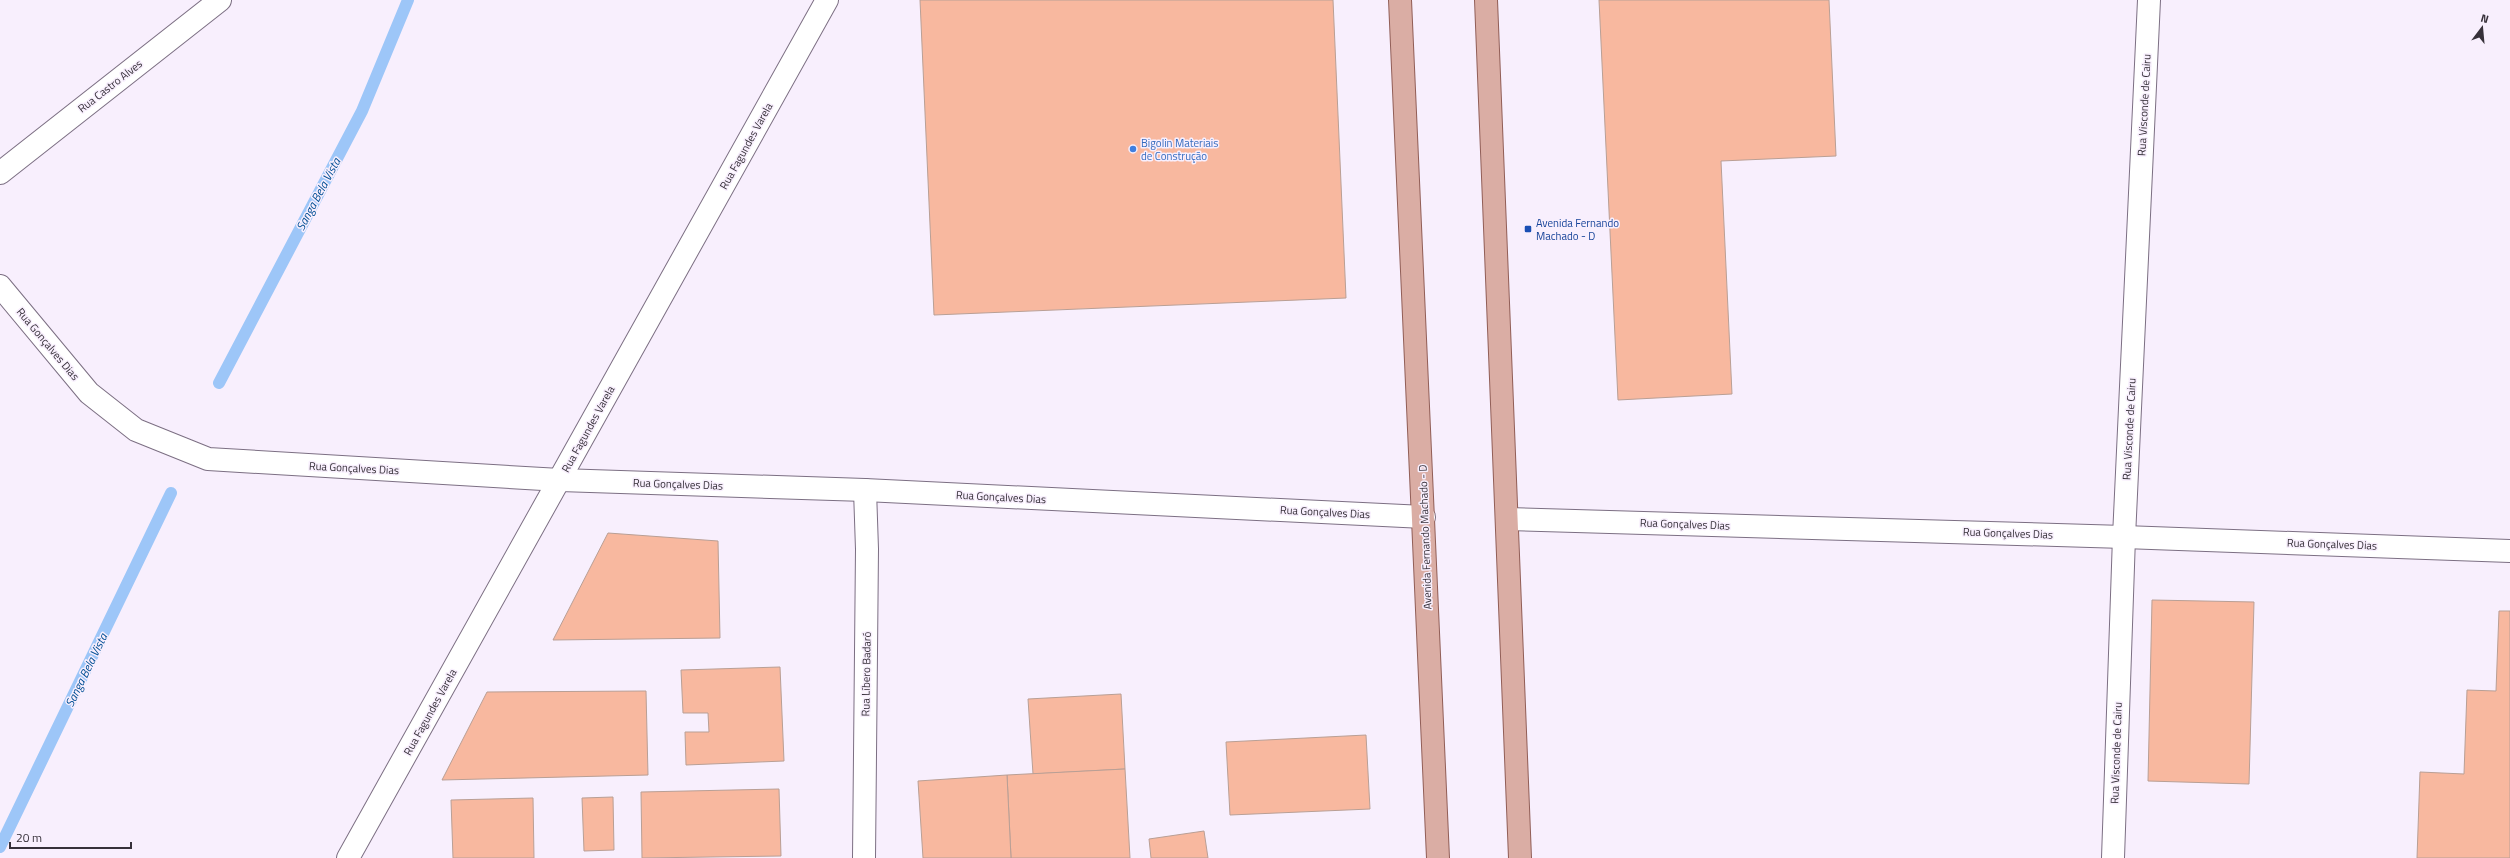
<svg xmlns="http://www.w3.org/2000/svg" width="2510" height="858" font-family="'Titillium Web',sans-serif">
	<rect width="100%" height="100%" fill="#f8effd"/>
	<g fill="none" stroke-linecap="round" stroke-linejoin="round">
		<g stroke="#9dc6f8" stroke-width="12">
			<path d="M219 383 362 111 408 0"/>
			<path d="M0 847 171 493"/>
		</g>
	</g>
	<g fill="#f8b89f" stroke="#b99f95">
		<path d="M920 0H1333L1346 298 934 315Z"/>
		<path d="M1599 0H1829L1836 156 1721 161 1732 394 1618 400Z"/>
		<path d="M608 533 718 541 720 638 553 640Z"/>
		<path d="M2152 600 2254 602 2249 784 2148 781Z"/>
		<path d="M2499 611H2510V858H2417L2420 772 2464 774 2467 690 2496 691Z"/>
		<path d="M780 667 784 761 686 765 685 732H709L708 713H683L681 670Z"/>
		<path d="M646 691 648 775 442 780 487 692Z"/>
		<path d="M1121 694 1125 769 1033 774 1028 699Z"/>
		<path d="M1366 735 1370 809 1230 815 1226 742Z"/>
		<path d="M1125 769 1130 858H1011L1007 775Z"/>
		<path d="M1007 775 1011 858H923L918 781Z"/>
		<path d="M779 789 781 856 642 858 641 792Z"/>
		<path d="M613 797 614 850 584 851 582 798Z"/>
		<path d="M533 798 534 858H453L451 800Z"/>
		<path d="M1204 831 1208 858H1151L1149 839Z"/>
	</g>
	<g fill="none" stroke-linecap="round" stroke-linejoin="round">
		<defs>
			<g id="minor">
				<path d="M0 173 220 0"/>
				<path d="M348 858 827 0"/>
				<path d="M864 858 867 549 865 490"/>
				<path d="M2113 858 2124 537 2149 0"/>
			</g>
			<g id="tertiary">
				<path d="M0 286 89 393 136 430 208 459 560 480 865 490 1424 517"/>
				<path d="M1507 519 2124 537 2510 551"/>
			</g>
			<g id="primary">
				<path d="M1400 0 1438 858"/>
				<path d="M1486 0 1520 858"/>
			</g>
		</defs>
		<use href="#minor" stroke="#7c6f83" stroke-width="24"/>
		<use href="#tertiary" stroke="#7c6f83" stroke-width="24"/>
		<use href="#primary" stroke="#915e57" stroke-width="24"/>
		<use href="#minor" stroke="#fff" stroke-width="22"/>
		<use href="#tertiary" stroke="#fff" stroke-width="22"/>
		<use href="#primary" stroke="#daada4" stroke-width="22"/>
	</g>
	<circle fill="#3f7fe0" stroke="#f8effd" stroke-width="1.5" cx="1133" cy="149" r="4"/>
	<rect fill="#1a4fb4" stroke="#f8effd" stroke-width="1.5" x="1524" y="225" width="8" height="8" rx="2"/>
	<g text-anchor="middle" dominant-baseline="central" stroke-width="3" stroke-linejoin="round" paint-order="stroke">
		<g font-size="11" fill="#363039" stroke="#f8effd">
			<text transform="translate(110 86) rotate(-38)">Rua Castro Alves</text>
			<text transform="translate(2144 105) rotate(-87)">Rua Visconde de Cairu</text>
			<text transform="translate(746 146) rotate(-61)">Rua Fagundes Varela</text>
			<text transform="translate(48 344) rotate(50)">Rua Gonçalves Dias</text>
			<text transform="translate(588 429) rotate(-61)">Rua Fagundes Varela</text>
			<text transform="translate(2129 429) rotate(-87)">Rua Visconde de Cairu</text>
			<text transform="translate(354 468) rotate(3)">Rua Gonçalves Dias</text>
			<text transform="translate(678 484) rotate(2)">Rua Gonçalves Dias</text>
			<text transform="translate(1001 497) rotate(3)">Rua Gonçalves Dias</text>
			<text transform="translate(1325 512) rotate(3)">Rua Gonçalves Dias</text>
			<text transform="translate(1685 524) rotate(2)">Rua Gonçalves Dias</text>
			<text transform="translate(2008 533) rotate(2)">Rua Gonçalves Dias</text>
			<text transform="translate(1425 537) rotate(-92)">Avenida Fernando Machado - D</text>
			<text transform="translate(2332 544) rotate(2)">Rua Gonçalves Dias</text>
			<text transform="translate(866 674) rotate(-89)">Rua Líbero Badaró</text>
			<text transform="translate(430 712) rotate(-61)">Rua Fagundes Varela</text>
			<text transform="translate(2116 753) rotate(-88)">Rua Visconde de Cairu</text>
		</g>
		<g font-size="11" fill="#366cbe" stroke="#f8effd" text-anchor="start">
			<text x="1141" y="143">Bigolin Materiais<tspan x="1141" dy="13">de Construção</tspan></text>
		</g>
		<g font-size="11" fill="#164399" stroke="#f8effd" text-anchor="start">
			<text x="1536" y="223">Avenida Fernando<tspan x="1536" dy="13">Machado - D</tspan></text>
		</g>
		<g font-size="12" font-style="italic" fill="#014f95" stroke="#f8effd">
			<text transform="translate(318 194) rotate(-62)">Sanga Bela Vista</text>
			<text transform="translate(86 670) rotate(-64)">Sanga Bela Vista</text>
		</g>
	</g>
	<g transform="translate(2482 28) rotate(16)" stroke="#f8effd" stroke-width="3" paint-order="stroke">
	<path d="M0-3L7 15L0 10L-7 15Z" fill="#363039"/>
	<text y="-6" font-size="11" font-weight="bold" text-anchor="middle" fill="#363039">N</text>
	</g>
	<path d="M10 842v6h121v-6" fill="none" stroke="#363039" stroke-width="2"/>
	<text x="16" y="842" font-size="12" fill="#363039" stroke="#f8effd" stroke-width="3" paint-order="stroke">20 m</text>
</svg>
